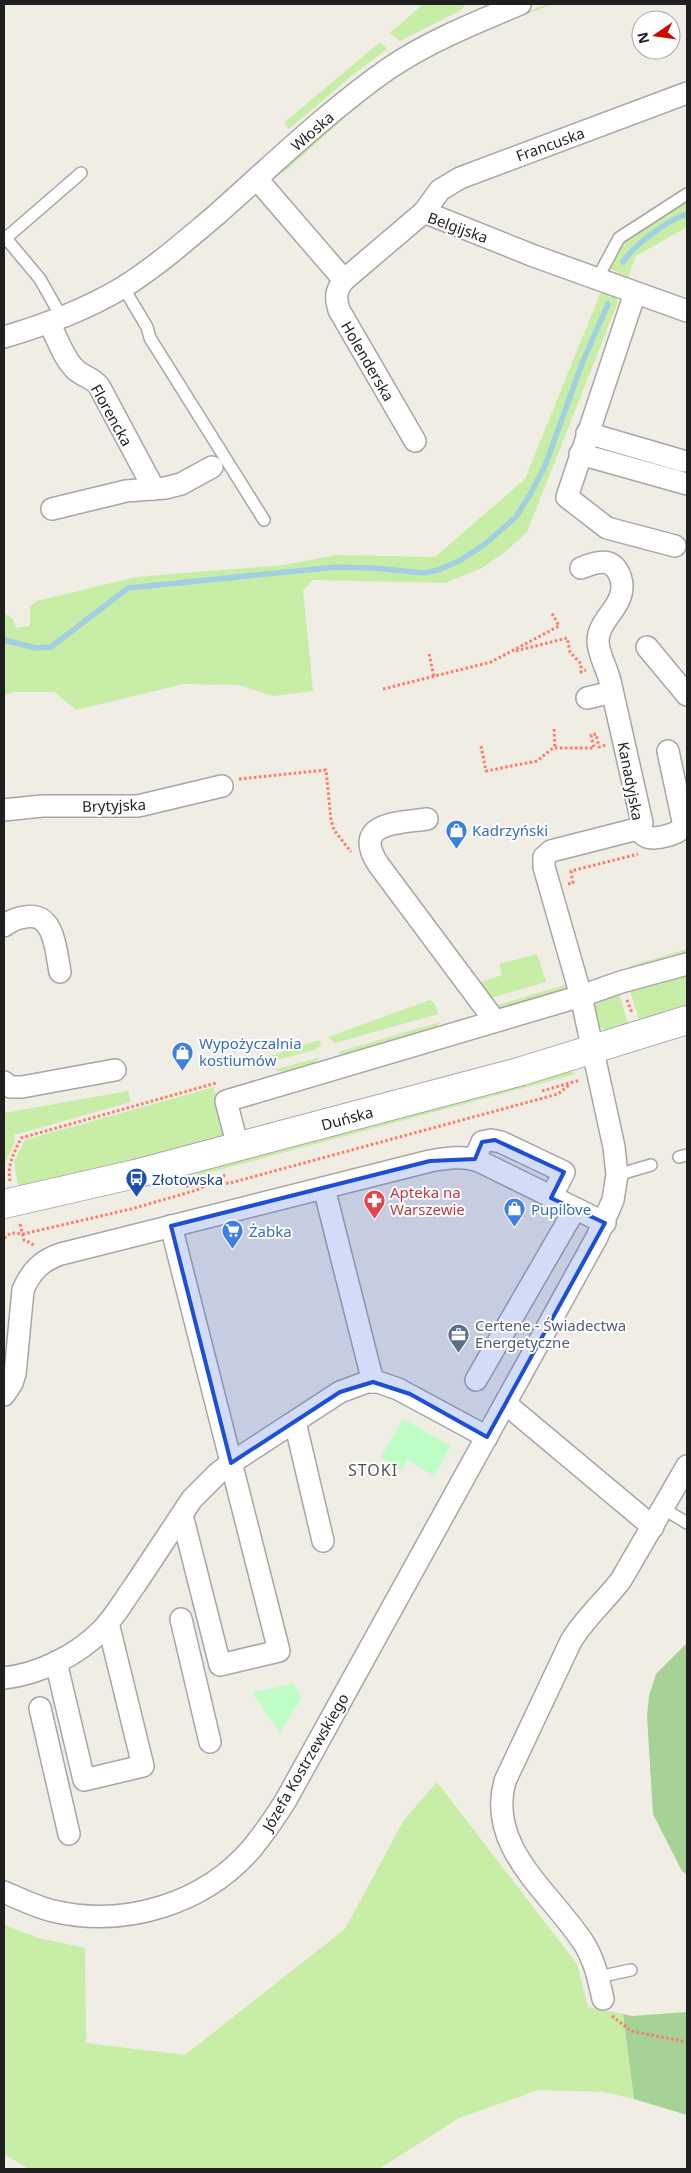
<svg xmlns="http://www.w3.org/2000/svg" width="691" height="2173" font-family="'Noto Sans',sans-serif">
	<rect width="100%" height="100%" fill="#f0ede4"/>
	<g fill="#c7eda7">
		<path d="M423 4H466L461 10 400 41 390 33Z"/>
		<path d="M547 4H552C501 25 449 45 401 75 358 102 320 141 282 174V171C321 138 358 101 400 74 445 44 497 25 547 4Z"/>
		<path d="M380 42 387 49 350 77 289 129 284 123Z"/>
		<path d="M687 200V227L636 256 628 277 610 269 621 241Z"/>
		<path d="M230 217 231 218 173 267 134 295V293L172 266Z"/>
		<path d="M604 292 616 297 618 302 527 532 505 552 482 568 445 583 313 580 303 590 313 691 273 696 239 685 184 684 76 710 54 692H13L4 695V613L13 619 16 628 30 626V606L37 601 136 577 284 565 336 555 435 557 525 479 600 294Z"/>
		<path d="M687 949V958L623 972 630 966Z"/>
		<path d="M537 954 546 982 487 999 476 984 502 975 499 964Z"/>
		<path d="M687 969V1008L640 1023 629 987Z"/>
		<path d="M567 984 565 993 504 1010 495 1006Z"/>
		<path d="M618 990 629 1027 609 1032 598 1026 594 1010 597 1000Z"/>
		<path d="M430 1000 435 1004 438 1014 335 1043 328 1037Z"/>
		<path d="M440 1022 435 1030 345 1057 338 1052Z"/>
		<path d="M319 1040 321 1045 317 1049 267 1063 264 1058Z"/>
		<path d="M320 1057C306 1074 294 1074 274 1070Z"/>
		<path d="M564 1070 576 1074 189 1178 229 1158Z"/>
		<path d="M214 1087 225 1131 219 1139 19 1191 14 1161 25 1140Z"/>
		<path d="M128 1091 131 1102 14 1135 15 1142 4 1165V1113Z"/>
		<path d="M437 1782 577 1964 588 2007 623 2014 634 2099 604 2092 538 2090 459 2118 379 2169H29L4 2154V1925L38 1938 85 1948 86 2043 185 2055 345 1929 404 1820Z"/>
	</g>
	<g fill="#a6d296">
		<path d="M687 1643V1875L682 1871 653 1814 647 1716 649 1696 656 1674Z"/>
		<path d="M687 2012V2115L634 2099 623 2014 632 2016Z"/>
	</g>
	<g fill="#bffdc6">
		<path d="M403 1419 451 1446 434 1476 408 1460 401 1471 381 1457Z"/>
		<path d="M293 1683 302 1698 280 1732 252 1693Z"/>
	</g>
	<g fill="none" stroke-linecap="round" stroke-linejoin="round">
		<g stroke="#a2d0e0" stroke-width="5.5">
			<path d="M623 262C635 244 666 221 687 214"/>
			<path d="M4 640 36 648 51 647 128 588 337 567 374 568 424 573 438 570 461 560 485 544 516 517 531 493 545 466 583 361 608 304"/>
		</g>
		<defs>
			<g id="service">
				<path d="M4 236 40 279 62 318"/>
				<path d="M6 238 81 173"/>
				<path d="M597 279 619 238 687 194"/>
				<path d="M123 287 147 327 150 338 264 520"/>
				<path d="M679 1157 687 1155"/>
				<path d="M617 1175 651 1165"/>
				<path d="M664 1509 687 1523"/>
				<path d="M598 1977 631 1970"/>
			</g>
			<g id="minor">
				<path d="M257 179 344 280 424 212 534 256 687 311"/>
				<path d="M424 212 440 190 460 178 687 93"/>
				<path d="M344 280C336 290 335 297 339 310L415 441"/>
				<path d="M635 293 567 497 607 528 675 546"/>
				<path d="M49 323C57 337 63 357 74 368 81 376 92 377 99 386L154 489"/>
				<path d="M4 337C45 325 85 310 122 288 156 267 185 241 215 216 270 167 328 111 388 69 429 41 475 23 520 4"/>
				<path d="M587 433 683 461"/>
				<path d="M580 454 687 484"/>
				<path d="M52 509 126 491 165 488 181 484 212 467"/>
				<path d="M647 647 687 695"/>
				<path d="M587 698 612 692"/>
				<path d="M4 810 42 806H138L222 786"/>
				<path d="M427 819C399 823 351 822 378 864L495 1021"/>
				<path d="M637 829C640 832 643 835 647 837 656 840 680 834 684 826L668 751"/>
				<path d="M4 926C10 921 17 918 25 917 55 911 56 952 60 972"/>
				<path d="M4 1082 10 1087H22L115 1070"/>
				<path d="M238 1147 226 1101 581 996 544 867V857L551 851 637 829 640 828 642 823C631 776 621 728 610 681 607 668 598 654 598 641 598 618 628 605 621 579 614 556 597 561 581 568"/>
				<path d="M475 1159 482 1142 491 1140 501 1142 564 1172 551 1198"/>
				<path d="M324 1188 373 1382"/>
				<path d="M171 1226 279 1651 220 1665 182 1515"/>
				<path d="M476 1380 575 1209"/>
				<path d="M4 1395 12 1383 15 1374 23 1290C31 1271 42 1260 61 1254L430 1161C447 1158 465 1155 481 1162L605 1223"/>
				<path d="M506 1404 653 1527"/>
				<path d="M295 1422 323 1541"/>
				<path d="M181 1619 210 1742"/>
				<path d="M56 1662 84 1780 143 1766 108 1623"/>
				<path d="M4 1678C39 1674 76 1656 101 1631 115 1617 124 1600 135 1585 154 1556 173 1528 192 1499L217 1474 231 1463 340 1392 367 1382H378L398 1389 487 1437"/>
				<path d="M40 1708 69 1834"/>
				<path d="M4 1892C20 1899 36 1907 53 1911 125 1928 205 1904 253 1847 265 1832 276 1816 286 1800L597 1237 613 1200 617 1175 614 1147 581 996 621 982 687 964"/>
				<path d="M603 1999C599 1981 595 1962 585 1945 553 1894 486 1849 505 1781L571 1641C585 1618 605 1601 621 1580L687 1466"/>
			</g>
			<path id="tertiary" d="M4 1204 135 1174 522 1071 687 1020"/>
		</defs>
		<use href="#service" stroke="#a6a6a6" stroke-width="14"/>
		<use href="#minor" stroke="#a6a6a6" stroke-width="24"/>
		<use href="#tertiary" stroke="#a6a6a6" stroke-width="30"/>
		<g stroke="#ff7b66" stroke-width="3" stroke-dasharray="2.5 2.5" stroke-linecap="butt">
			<path d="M516 651 567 638 570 652 581 664V672L586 670"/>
			<path d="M429 654 434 676"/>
			<path d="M383 689 491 662 559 626 552 613"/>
			<path d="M554 729 555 749"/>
			<path d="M481 746 486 771 537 761 553 748H594L591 735 596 734 599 747 606 745"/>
			<path d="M239 779 326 770 331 820 334 830 351 852"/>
			<path d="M568 884 573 883 571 871 638 854"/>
			<path d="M627 1000 632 1013"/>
			<path d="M542 1091 580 1080"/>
			<path d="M10 1181C7 1165 14 1153 21 1138L216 1083"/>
			<path d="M186 1186 230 1183 558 1094 569 1085"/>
			<path d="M20 1224 24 1240 31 1243 34 1246"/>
			<path d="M4 1238 11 1233 23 1234 131 1209 197 1190 225 1175"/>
			<path d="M612 2016 631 2031 687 2042"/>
		</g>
		<use href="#service" stroke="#fff" stroke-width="11"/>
		<use href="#minor" stroke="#fff" stroke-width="21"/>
		<use href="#tertiary" stroke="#fff" stroke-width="28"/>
	</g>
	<path fill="#1d4ed8" fill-opacity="0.2" stroke="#1d4ed8" stroke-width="4" stroke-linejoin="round" d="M495 1140 564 1172 551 1198 605 1223 487 1437 410 1394 373 1382 340 1392 231 1463 171 1226 430 1161 475 1159 482 1142Z"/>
	<defs>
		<symbol id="shop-pin" viewBox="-11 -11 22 30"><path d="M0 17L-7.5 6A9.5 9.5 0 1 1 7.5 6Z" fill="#3f7fe0" stroke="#fff"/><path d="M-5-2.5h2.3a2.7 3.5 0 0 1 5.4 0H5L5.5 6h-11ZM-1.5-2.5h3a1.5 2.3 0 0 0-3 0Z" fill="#fff"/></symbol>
		<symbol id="bus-pin" viewBox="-11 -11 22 30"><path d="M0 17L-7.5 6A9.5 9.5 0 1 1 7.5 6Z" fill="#1a4fb4" stroke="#fff"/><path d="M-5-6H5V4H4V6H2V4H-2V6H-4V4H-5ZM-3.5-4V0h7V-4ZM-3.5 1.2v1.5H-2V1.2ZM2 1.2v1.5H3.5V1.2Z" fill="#fff"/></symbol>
		<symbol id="pharmacy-pin" viewBox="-11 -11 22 30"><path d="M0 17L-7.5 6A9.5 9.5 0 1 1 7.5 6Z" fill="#e0444e" stroke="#fff"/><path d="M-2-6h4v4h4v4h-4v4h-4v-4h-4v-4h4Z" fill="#fff"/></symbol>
		<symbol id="supermarket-pin" viewBox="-11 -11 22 30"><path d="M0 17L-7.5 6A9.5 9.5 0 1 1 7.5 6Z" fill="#3f7fe0" stroke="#fff"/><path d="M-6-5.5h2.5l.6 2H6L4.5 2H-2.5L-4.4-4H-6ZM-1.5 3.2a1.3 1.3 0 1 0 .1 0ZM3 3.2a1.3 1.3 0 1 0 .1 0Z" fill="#fff"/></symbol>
		<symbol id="office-pin" viewBox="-11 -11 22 30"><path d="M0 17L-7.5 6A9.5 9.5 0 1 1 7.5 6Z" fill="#5c6f8a" stroke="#fff"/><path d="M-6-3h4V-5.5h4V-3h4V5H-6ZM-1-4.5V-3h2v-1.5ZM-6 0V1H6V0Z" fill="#fff"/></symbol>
	</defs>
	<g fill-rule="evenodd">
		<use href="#shop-pin" x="444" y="818" width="25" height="34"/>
		<use href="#shop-pin" x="170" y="1040" width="25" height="34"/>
		<use href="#bus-pin" x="124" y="1166" width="25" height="34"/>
		<use href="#pharmacy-pin" x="362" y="1188" width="25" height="34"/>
		<use href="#shop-pin" x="502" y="1196" width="25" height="34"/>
		<use href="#supermarket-pin" x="220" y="1218" width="25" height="34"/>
		<use href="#office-pin" x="446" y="1322" width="25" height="34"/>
	</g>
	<g text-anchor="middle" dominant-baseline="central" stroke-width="4" stroke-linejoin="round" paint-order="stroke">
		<g font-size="15" fill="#1f1f1f" stroke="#fff">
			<text transform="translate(312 131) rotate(-41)">Włoska</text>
			<text transform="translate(550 144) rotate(-20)">Francuska</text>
			<text transform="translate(458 227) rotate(20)">Belgijska</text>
			<text transform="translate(368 361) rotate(60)">Holenderska</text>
			<text transform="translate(112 415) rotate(61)">Florencka</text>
			<text transform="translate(631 781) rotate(79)">Kanadyjska</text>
			<text transform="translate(114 805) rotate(-2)">Brytyjska</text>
			<text transform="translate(347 1118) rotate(-15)">Duńska</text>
			<text transform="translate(305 1762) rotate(-60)">Józefa Kostrzewskiego</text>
		</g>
		<g font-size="15" fill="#366cbe" stroke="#fff" text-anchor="start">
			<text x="472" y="830">Kadrzyński</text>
			<text x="199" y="1043">Wypożyczalnia<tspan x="199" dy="17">kostiumów</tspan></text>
			<text x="531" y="1209">Pupilove</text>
			<text x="249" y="1231">Żabka</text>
		</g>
		<g font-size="15" fill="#164399" stroke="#fff" text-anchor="start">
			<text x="152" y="1179">Złotowska</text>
		</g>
		<g font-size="15" fill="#be3a42" stroke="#fff" text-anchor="start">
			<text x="390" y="1192">Apteka na<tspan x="390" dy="17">Warszewie</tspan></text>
		</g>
		<g font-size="15" fill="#4e5e75" stroke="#fff" text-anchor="start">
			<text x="475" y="1325">Certene - Świadectwa<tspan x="475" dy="17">Energetyczne</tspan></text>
		</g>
		<g font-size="16" letter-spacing="1" fill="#525252" stroke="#fff">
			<text x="373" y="1470">STOKI</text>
		</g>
	</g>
	<rect width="691" height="2173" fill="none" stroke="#1f1f1f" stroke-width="10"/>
	<g transform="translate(656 35) rotate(257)"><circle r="24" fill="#ffffff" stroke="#a5a5a5"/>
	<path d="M0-4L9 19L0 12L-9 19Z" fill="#cd0700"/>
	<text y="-8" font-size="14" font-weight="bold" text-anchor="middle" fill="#1f1f1f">N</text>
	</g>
</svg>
